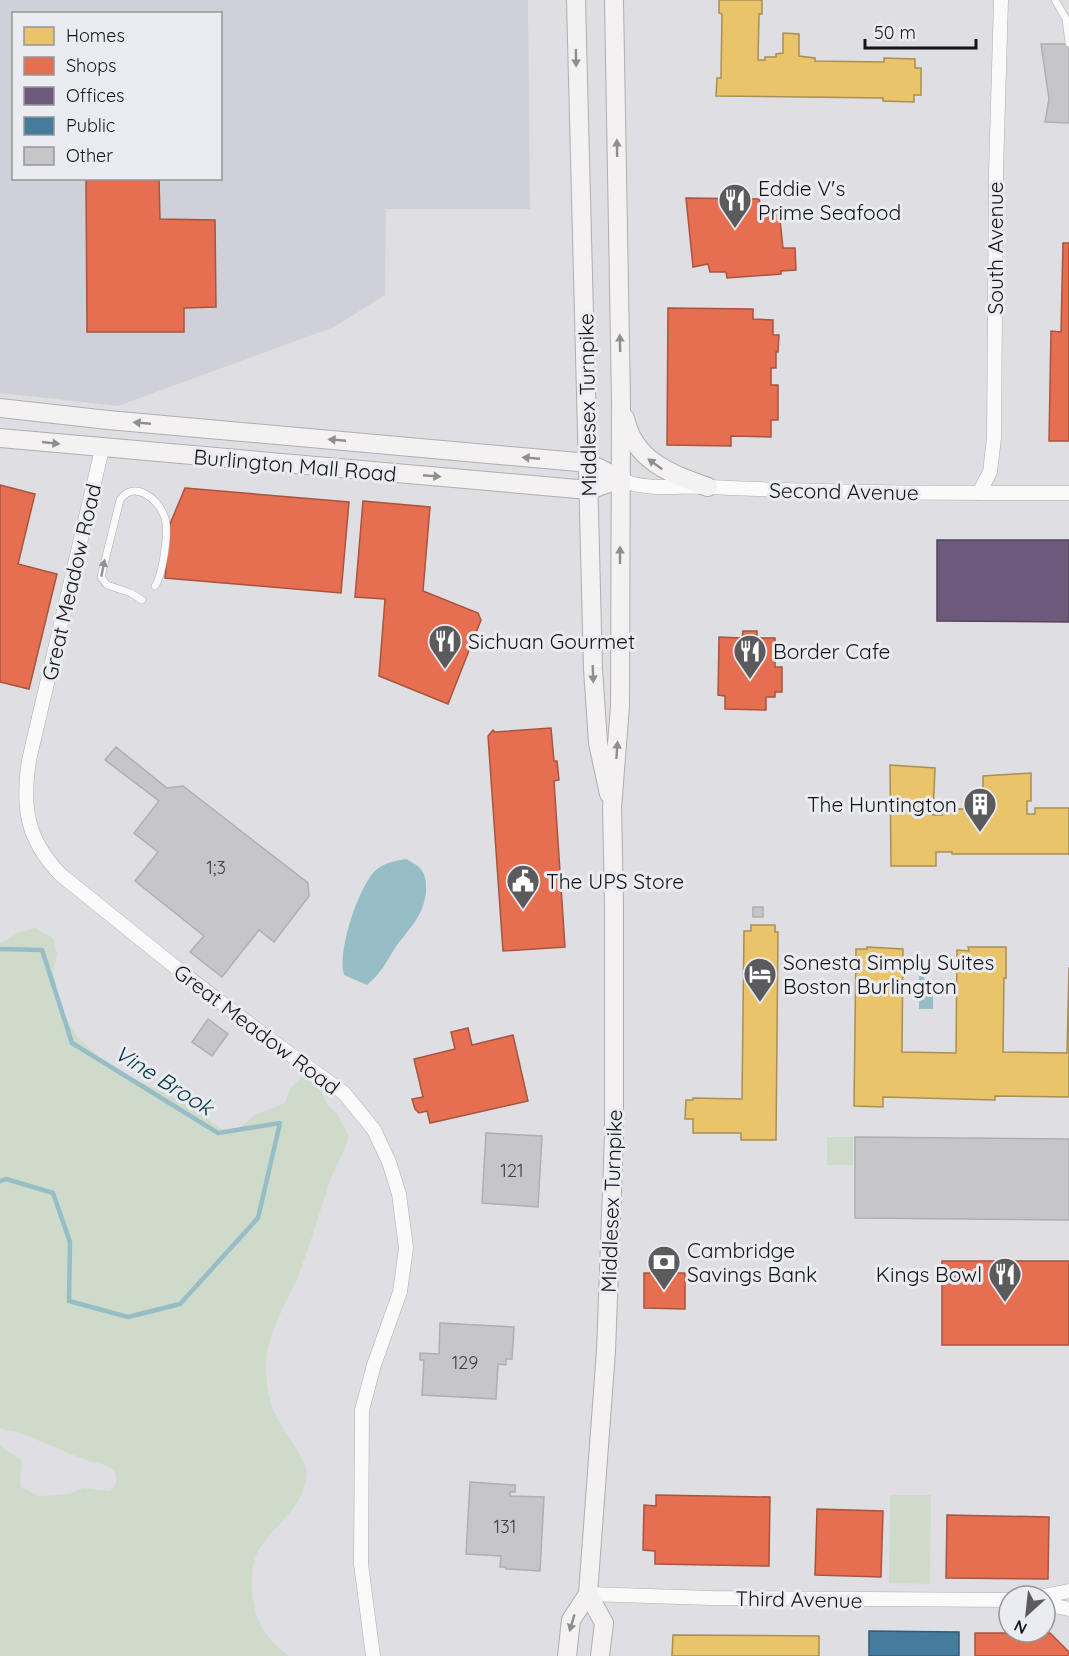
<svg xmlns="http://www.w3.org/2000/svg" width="1069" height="1656" font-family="Quicksand,sans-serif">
	<rect width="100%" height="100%" fill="#dfdfe3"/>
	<path fill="#d0d0d9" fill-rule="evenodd" d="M0 0H528L530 209H386L385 295 334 327 118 406 0 393ZM14 14H220V178H14Z"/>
	<g fill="#cfdbca">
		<path d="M35 928 53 938 57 954 53 970 58 993 65 1016 76 1035 99 1058 128 1076 169 1095 198 1112 224 1131 241 1127 254 1115 285 1103 290 1089 302 1077 319 1087 325 1101 337 1114 349 1136C345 1149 339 1161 333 1173 320 1207 312 1243 298 1276 285 1307 265 1336 266 1370 267 1383 268 1397 273 1410 279 1423 308 1463 307 1473 303 1510 278 1520 260 1548 254 1558 251 1572 252 1583 252 1616 262 1636 289 1656H0V1446L20 1459 22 1464 20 1476 21 1487 39 1496 70 1494 83 1488 110 1491C118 1485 117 1479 114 1470L102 1464 90 1462 18 1432 0 1429V943L20 932Z"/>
		<rect x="827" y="1137" width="26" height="28"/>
		<path d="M890 1495H931L930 1584 889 1583Z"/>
	</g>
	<g fill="#97bdc7">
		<path d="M406 859C422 867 427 873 426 892 423 918 409 928 395 948 385 964 382 972 367 985L344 975C337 952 357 892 373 873 382 863 394 861 406 859Z"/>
		<path d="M919 976H924L925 983H933V1009H919Z"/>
	</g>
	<g fill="#e9c46a" stroke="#a98f51" stroke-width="1.5">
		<path d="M719 0H762V14H759L758 60H765V57H776V54L783 53V33L799 34V56L815 58V61L884 62V58L915 59V68H921V95H914V102L883 101V98L716 96 717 78H721L722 14 719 13Z"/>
		<path d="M890 765 935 768 933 815H942V809H979V815L987 814V802H983V776L1031 773V801H1027V814H1035V808H1069V854H952V852H936V866H891Z"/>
		<path d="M751 925H775V932H778L776 1140H741V1133H693V1119H685L686 1100H693V1098L742 1099 744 931H751Z"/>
		<path d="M867 947 903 949 902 1052 956 1053 957 950 969 951 968 947H1006V978H1004L1003 1052 1067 1053 1069 967V1097L995 1096V1100L883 1097V1107L854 1106 856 949H867Z"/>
		<path d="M673 1635 819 1636V1656H672Z"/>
	</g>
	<g fill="#e76f51" stroke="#a8543f" stroke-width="1.5">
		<path d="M86 179H159L160 219 215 220 216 307 184 308V332H87Z"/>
		<path d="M686 198 759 199 762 211H779L783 248H795L796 270 781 271V274L727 278 726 272H710L708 264 693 267Z"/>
		<path d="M1063 243H1069V441H1049L1051 331 1061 332Z"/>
		<path d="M668 308 753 309V319L773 320V335H779L778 352H776V368H771V385H778V420H771V437L731 436V446L667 445Z"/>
		<path d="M0 485 35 494 18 564 57 574 29 689 0 682Z"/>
		<path d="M185 488 349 502 341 593 165 578 170 524Z"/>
		<path d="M363 501 430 507 423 591 478 613 481 620 448 704 379 676 385 599 355 597Z"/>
		<path d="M743 631H757V638H775V667H782V692H775V697H766V710L725 709V696L718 695 719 637 742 638Z"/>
		<path d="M551 728 554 761H557L559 780 554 781 565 947 503 951 488 736 493 730 495 732Z"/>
		<path d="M468 1028 472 1045 513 1035 528 1101 430 1123 427 1111 419 1113 415 1109 412 1099 423 1097 414 1059 455 1049 451 1032Z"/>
		<rect x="942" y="1261" width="127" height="84"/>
		<path d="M644 1273H685V1309L644 1308Z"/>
		<path d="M656 1495 770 1497 769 1566 655 1564V1551L643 1550 644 1505 656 1506Z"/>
		<path d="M817 1509 883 1511 881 1577 815 1575Z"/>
		<path d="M947 1515 1049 1517 1048 1579 946 1578Z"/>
		<path d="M975 1633H1050L1069 1652V1656H975Z"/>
	</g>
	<path fill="#6d597a" stroke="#52445c" stroke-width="1.5" d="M937 540H1069V622L937 621Z"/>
	<path fill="#457b9d" stroke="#365c74" stroke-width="1.5" d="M869 1631 959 1632V1656H869Z"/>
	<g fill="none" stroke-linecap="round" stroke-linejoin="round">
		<path stroke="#97bdc7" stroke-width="4.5" d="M0 949 42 950 72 1043 218 1133 280 1123 258 1218 180 1304 128 1317 69 1301 70 1242 53 1193 6 1179 0 1181"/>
	</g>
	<g fill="#c6c6c9" stroke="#afafb2" stroke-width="1.5">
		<path d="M1041 44H1069V123L1045 122 1049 99Z"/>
		<path d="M116 747 167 788 183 786 308 883 309 896 274 942 259 930 222 977 190 952 204 936 135 881 158 852 134 833 159 801 105 760Z"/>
		<rect x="753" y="907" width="10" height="10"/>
		<path d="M208 1019 228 1034 212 1056 192 1042Z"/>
		<path d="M486 1133 542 1136 538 1207 482 1203Z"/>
		<path d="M855 1137 1069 1139V1220L855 1218Z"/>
		<path d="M440 1323 514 1327 512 1359H506V1365L498 1364 496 1399 422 1395 424 1360H420V1353L439 1354Z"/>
		<path d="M470 1482 515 1485V1492H510V1496L544 1497 540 1571 506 1569V1567H500L501 1556 466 1554Z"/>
	</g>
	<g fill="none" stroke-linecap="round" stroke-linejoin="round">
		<defs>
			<g id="service">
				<path d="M1055 0 1066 19 1069 43"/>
				<path d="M142 600 131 593 107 585 101 577 120 500C134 479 159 499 165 518 169 532 163 574 155 586"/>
			</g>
			<g id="minor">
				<path d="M102 449 29 760C22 807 26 839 61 875L189 978 265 1036 344 1093 374 1130 389 1162 399 1194 406 1248 400 1292 374 1365 362 1410 361 1564 373 1656"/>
				<path d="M620 479C647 492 680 485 710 487 829 493 949 493 1069 493"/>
				<path d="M979 493 990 472 994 438 996 172 1001 0"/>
				<path d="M588 1594 711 1598 1009 1600"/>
				<path d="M1043 1596 1069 1591"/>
				<path d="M1045 1604 1069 1609"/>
			</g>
			<g id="secondary">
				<path d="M576 0 593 669 598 743 609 794"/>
				<path d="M0 408 108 420 589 463 620 479"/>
				<path d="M625 418C634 461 671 474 708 487"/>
				<path d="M0 438 589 490 620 479"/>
				<path d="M588 1594 604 1623 600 1656"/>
				<path d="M567 1656 571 1620 588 1594 606 1351 614 1137V904L612 808 620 706 621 402 614 0"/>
			</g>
		</defs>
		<use href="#service" stroke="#aeaeb0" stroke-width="8"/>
		<use href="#minor" stroke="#aeaeb0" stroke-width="15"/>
		<use href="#secondary" stroke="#aeaeb0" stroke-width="20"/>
		<use href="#service" stroke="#fafafb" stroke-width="7"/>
		<use href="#minor" stroke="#fafafb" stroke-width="14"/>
		<use href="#secondary" stroke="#f3f1f1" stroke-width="18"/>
	</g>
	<defs><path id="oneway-solid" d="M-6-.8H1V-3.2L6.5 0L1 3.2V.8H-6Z" transform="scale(1.5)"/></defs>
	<g fill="#8f8e8e">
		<use href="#oneway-solid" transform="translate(576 58) rotate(89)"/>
		<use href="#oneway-solid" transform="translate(617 148) rotate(-91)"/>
		<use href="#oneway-solid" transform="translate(620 343) rotate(-91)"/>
		<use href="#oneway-solid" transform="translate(142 423) rotate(-175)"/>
		<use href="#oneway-solid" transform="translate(337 440) rotate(-175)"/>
		<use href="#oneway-solid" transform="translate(51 443) rotate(6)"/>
		<use href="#oneway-solid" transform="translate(531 458) rotate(-175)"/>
		<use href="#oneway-solid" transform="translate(655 464) rotate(-144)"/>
		<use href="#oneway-solid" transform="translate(432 476) rotate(5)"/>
		<use href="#oneway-solid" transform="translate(620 555) rotate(-90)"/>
		<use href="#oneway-solid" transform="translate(593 674) rotate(88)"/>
		<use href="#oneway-solid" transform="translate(617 750) rotate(-86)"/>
		<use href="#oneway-solid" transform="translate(572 1623) rotate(106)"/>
	</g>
	<use fill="#929294" href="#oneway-solid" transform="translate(103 568) rotate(-79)"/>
	<defs>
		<symbol id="restaurant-pin" viewBox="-11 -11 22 30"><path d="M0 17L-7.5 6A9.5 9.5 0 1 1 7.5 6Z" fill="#5b5b5e" stroke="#ebecf1"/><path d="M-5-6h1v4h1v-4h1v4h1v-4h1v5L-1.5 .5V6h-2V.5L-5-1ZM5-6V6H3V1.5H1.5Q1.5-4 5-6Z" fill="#fff"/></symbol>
		<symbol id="building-pin" viewBox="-11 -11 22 30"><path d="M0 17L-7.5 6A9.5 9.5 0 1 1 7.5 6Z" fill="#5b5b5e" stroke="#ebecf1"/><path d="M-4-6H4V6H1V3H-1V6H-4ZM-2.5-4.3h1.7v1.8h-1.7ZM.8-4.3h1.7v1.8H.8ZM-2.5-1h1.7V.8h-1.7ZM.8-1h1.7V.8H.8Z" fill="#fff"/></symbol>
		<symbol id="civic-pin" viewBox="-11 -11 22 30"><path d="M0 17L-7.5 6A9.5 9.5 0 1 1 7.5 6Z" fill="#5b5b5e" stroke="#ebecf1"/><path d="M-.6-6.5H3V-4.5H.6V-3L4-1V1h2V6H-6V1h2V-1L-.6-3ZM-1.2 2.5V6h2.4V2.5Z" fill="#fff"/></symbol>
		<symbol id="hotel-pin" viewBox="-11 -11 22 30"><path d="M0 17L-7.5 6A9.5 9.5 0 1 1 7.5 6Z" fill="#5b5b5e" stroke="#ebecf1"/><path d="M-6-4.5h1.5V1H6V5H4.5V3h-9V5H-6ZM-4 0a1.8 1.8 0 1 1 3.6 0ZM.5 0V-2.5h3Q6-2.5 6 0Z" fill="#fff"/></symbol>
		<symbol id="bank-pin" viewBox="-11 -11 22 30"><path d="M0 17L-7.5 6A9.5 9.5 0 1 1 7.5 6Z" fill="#5b5b5e" stroke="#ebecf1"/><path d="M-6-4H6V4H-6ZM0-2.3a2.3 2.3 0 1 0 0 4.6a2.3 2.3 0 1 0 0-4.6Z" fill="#fff"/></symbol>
	</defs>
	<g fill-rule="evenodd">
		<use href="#restaurant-pin" x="716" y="181" width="38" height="52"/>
		<use href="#restaurant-pin" x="426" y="622" width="38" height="52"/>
		<use href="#restaurant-pin" x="731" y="632" width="38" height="52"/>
		<use href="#building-pin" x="961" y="785" width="38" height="52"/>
		<use href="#civic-pin" x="504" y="862" width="38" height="52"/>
		<use href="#hotel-pin" x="741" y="955" width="38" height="52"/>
		<use href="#bank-pin" x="645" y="1243" width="38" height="52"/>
		<use href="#restaurant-pin" x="986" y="1255" width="38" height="52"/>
	</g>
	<g text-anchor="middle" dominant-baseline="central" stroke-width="6" stroke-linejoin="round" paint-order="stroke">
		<g font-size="18" fill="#404043">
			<text x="216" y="867">1;3</text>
			<text x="512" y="1170">121</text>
			<text x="465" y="1362">129</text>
			<text x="505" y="1526">131</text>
		</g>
		<g font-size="21" fill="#141416" stroke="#ebecf1" text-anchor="start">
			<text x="758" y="188">Eddie V's<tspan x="758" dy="24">Prime Seafood</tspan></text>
			<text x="468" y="641">Sichuan Gourmet</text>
			<text x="773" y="651">Border Cafe</text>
			<text x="957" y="804" text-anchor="end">The Huntington</text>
			<text x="546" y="881">The UPS Store</text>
			<text x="783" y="962">Sonesta Simply Suites<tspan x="783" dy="24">Boston Burlington</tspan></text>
			<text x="687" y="1250">Cambridge<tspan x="687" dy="24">Savings Bank</tspan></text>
			<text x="982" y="1274" text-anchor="end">Kings Bowl</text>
		</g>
		<g font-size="21" fill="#141416" stroke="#ebecf1">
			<text transform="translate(995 248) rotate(-90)">South Avenue</text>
			<text transform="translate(587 405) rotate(-91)">Middlesex Turnpike</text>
			<text transform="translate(295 465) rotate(5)">Burlington Mall Road</text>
			<text transform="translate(844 491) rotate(1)">Second Avenue</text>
			<text transform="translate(71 582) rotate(-77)">Great Meadow Road</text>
			<text transform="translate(257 1029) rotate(37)">Great Meadow Road</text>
			<text transform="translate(611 1201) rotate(-88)">Middlesex Turnpike</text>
			<text transform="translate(799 1599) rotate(1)">Third Avenue</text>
		</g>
		<g font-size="22" font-style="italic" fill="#033842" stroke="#ebecf1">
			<text transform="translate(164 1080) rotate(32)">Vine Brook</text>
		</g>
	</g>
	<rect x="12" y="12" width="210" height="168" fill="#ebecf1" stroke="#959699" stroke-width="1.5"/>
	<rect x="24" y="27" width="30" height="18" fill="#e9c46a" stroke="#959699" stroke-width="1.5"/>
	<text x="66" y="42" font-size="18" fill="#141416">Homes</text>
	<rect x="24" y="57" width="30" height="18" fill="#e76f51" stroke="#959699" stroke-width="1.5"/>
	<text x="66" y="72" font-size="18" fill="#141416">Shops</text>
	<rect x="24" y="87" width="30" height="18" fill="#6d597a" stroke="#959699" stroke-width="1.5"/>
	<text x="66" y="102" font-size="18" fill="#141416">Offices</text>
	<rect x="24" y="117" width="30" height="18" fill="#457b9d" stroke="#959699" stroke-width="1.5"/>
	<text x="66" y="132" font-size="18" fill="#141416">Public</text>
	<rect x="24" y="147" width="30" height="18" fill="#c6c6c9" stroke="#959699" stroke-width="1.5"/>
	<text x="66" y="162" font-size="18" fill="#141416">Other</text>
	<g transform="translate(1027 1614) rotate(207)"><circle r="28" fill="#ebecf1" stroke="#959699" stroke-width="1.5"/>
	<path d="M0-4.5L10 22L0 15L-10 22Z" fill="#5b5b5e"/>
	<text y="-9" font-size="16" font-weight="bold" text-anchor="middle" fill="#141416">N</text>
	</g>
	<path d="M865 39v9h111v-9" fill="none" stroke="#141416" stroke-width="3"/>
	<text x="874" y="39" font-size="18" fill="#141416" stroke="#ebecf1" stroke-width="4.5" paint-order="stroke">50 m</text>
</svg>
